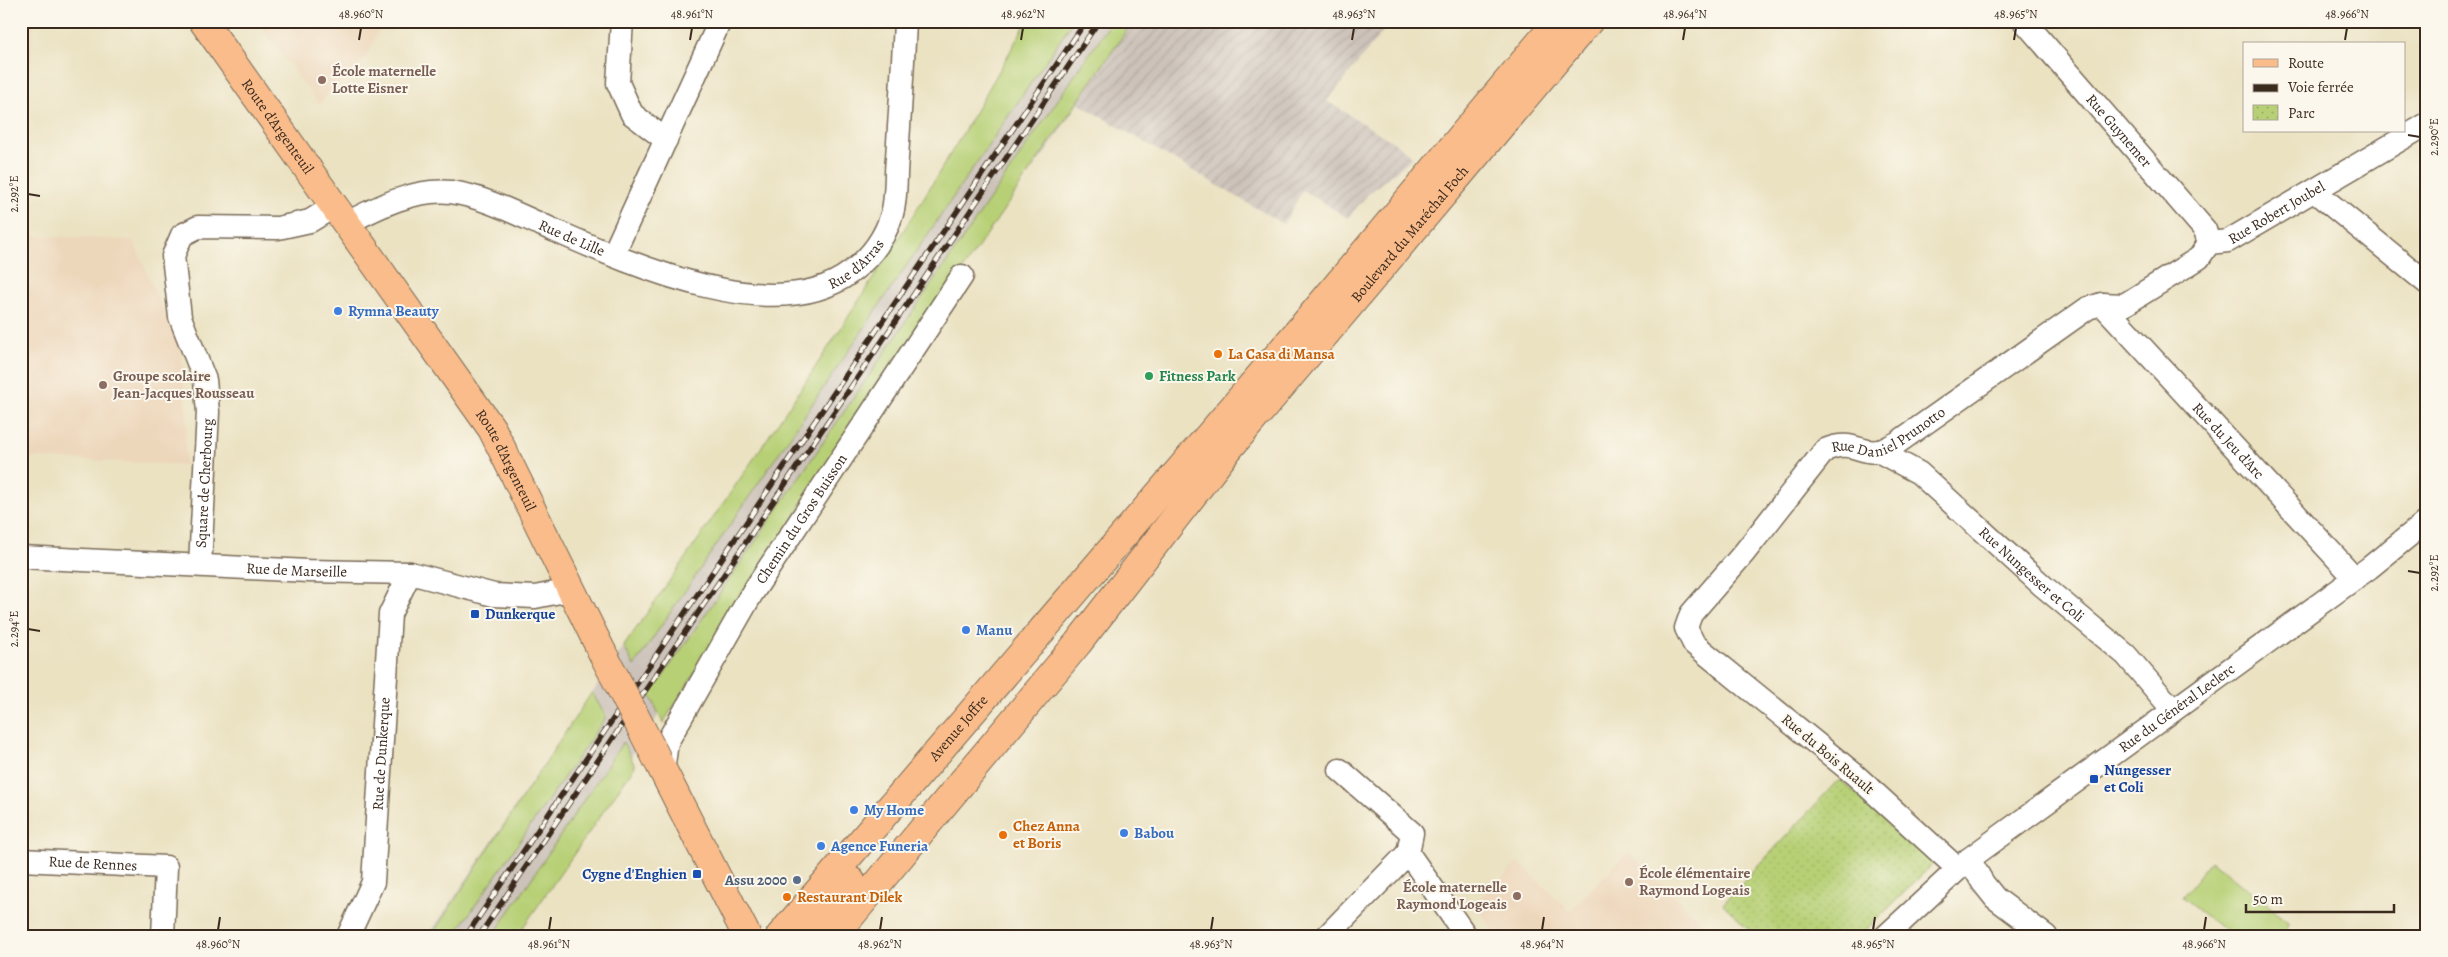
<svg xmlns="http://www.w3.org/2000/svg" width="2448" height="957" font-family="Alegreya,serif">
	<defs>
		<pattern id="industrial-furrows" width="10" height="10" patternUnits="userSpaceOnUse" patternTransform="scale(1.25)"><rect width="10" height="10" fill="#ccc2b9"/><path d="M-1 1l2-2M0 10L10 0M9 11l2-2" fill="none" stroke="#b0a79f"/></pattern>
		<pattern id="park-dots" width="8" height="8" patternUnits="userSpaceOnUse" patternTransform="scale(1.25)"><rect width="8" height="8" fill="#b7d076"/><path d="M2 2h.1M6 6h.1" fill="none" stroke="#9eb366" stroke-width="1.8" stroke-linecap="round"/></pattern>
	</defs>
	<rect width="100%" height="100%" fill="#fbf7ec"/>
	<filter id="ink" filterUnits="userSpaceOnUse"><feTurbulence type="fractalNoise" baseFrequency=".02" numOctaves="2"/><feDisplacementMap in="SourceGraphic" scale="10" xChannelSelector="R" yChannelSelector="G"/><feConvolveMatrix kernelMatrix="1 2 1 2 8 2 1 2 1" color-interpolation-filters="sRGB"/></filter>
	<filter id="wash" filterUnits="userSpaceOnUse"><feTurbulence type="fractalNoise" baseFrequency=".0096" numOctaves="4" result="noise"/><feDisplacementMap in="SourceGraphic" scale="20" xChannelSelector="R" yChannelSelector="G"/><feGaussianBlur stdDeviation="1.12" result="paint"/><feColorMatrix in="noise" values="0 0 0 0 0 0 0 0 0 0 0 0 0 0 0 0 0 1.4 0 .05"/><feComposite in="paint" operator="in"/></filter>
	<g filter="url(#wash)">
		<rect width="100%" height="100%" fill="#ebe2c2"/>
		<g fill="#edd7bb">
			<path d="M21 21H35L21 151Z"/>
			<path d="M257 21H383L367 56 319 104Z"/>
			<path d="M21 235 133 240 181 350 187 419 185 465 21 457Z"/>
			<path d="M1628 852 1716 936H1498L1475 904 1518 862 1570 911Z"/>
		</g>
		<path fill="url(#industrial-furrows)" d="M1133 21H1391L1327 101 1398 145 1413 157 1368 194 1348 218 1303 190 1283 224 1078 103Z"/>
		<path fill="#ccc2b9" d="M1033 21H1133L1046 152 962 258 512 936H428L624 646 929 215Z"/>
		<g fill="#b7d076" stroke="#797d4a">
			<path d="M1027 21H1073L634 666 624 646C766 443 907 239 1027 21Z"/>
			<path d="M1112 21H1133L805 500 663 723 650 695Z"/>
			<path d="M592 692 606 717 454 936H431Z"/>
			<path d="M623 742 635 766 517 936H493Z"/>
			<path d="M2211 861 2290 923 2281 936H2231L2182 897Z"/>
		</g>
		<path fill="url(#park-dots)" stroke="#797d4a" d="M1839 779 1935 862 1860 936H1755L1723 904Z"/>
	</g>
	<g filter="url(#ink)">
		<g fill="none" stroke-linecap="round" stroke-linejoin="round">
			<defs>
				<g id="minor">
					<path d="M622 21 618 83 632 114 666 140"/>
					<path id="s1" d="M2024 21 2205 230 2209 243"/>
					<path d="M2314 191 2427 283"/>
					<path id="s2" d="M345 224C376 208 414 188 451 192 481 196 515 213 542 225 620 259 773 332 851 272 871 257 885 238 892 214 897 197 895 176 897 158 900 112 903 67 905 21"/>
					<path d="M613 255 720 21"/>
					<path id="s3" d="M2102 304 2354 577"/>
					<path id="s4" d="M1878 451 1919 473 2043 586 2126 655 2173 710"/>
					<path id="s5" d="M21 557 308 571 410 573 494 595 535 597 570 590"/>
					<path id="s6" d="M200 565 208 412 205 380 180 317 173 256 182 235 198 227 278 228 310 221 333 207"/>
					<path d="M1340 770 1412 833 1408 853"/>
					<path id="s7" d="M663 771 667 742 751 595 962 276"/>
					<path d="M1969 859 1983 883 1995 898 2046 936"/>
					<path id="s8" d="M21 860 166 867 163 936"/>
					<path id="s9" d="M1958 869 1854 774 1694 644 1686 628 1691 614 1744 553 1825 450C1853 438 1860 455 1879 451 1885 450 1892 445 1897 443L2088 308 2102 304 2124 305 2199 258 2209 243 2228 241 2427 124"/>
					<path id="s10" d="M348 936 373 882 390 614 410 573"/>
					<path d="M1327 936 1408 853 1466 936"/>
					<path id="s11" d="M1886 936 1969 859 2369 568 2427 521"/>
				</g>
				<g id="major">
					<path id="s12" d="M203 21 492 429 602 652"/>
					<path d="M658 761 747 936"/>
					<path d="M808 934 851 881"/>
					<path id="s13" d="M780 936 1308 320 1558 21"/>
					<path id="s14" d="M834 936 1078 643 1230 447 1589 21"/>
				</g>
			</defs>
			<use href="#minor" stroke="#796a57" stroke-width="25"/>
			<use href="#major" stroke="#796a57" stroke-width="30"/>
			<use href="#minor" stroke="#fff" stroke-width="22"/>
			<use href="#major" stroke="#f9bc8a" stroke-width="28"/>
			<defs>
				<g id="rail">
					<path d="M466 936 1086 21"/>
					<path d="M479 936 1099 21"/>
				</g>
			</defs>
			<use href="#rail" stroke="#3b2a1e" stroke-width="5.5"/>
			<use href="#rail" stroke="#fbf7ec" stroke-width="4" stroke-dasharray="11" stroke-linecap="butt"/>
			<defs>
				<path id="major-bridge" d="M602 652 658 761"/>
			</defs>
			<use href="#major-bridge" stroke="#796a57" stroke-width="30" stroke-linecap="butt"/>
			<use href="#major-bridge" stroke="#f9bc8a" stroke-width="28"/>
		</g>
	</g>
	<path fill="none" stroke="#3b2a1e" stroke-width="2" d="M359 40 361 28M690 40 692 28M1021 40 1023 28M1352 40 1354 28M1683 40 1685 28M2014 40 2016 28M2345 40 2347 28M2408 135 2420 137M28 194 40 196M2408 571 2420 573M28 629 40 631M218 930 220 917M549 930 551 917M880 930 882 917M1211 930 1213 917M1542 930 1544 917M1873 930 1875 917M2204 930 2206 917"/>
	<g fill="#8d6e63" stroke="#fbf7ec" stroke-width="2">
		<circle cx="322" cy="80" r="5"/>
		<circle cx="103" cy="385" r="5"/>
		<circle cx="1629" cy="882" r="5"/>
		<circle cx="1517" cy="896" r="5"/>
	</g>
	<g fill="#3f7fe0" stroke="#fbf7ec" stroke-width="2">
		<circle cx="338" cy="311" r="5"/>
		<circle cx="966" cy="630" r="5"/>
		<circle cx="854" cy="810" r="5"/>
		<circle cx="1124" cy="833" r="5"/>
		<circle cx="821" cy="846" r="5"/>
	</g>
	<g fill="#e8710a" stroke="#fbf7ec" stroke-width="2">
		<circle cx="1218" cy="354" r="5"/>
		<circle cx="1003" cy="835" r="5"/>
		<circle cx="787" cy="897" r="5"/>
	</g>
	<circle fill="#2e9e5b" stroke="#fbf7ec" stroke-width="2" cx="1149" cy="376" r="5"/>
	<g fill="#1a4fb4" stroke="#fbf7ec" stroke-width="2">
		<rect x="470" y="609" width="10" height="10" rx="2.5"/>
		<rect x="2089" y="774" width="10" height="10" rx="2.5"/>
		<rect x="692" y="869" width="10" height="10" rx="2.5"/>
	</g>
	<circle fill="#5c6f8a" stroke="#fbf7ec" stroke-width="2" cx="797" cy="880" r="5"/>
	<g text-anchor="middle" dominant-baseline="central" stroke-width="4" stroke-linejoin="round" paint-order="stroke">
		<g font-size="15" font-weight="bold" fill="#785e54" stroke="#fbf7ec" text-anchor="start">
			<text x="332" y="71">École maternelle<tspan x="332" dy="17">Lotte Eisner</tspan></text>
			<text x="113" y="376">Groupe scolaire<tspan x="113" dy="17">Jean-Jacques Rousseau</tspan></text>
			<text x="1639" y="873">École élémentaire<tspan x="1639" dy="17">Raymond Logeais</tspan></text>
			<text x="1507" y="887" text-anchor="end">École maternelle<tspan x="1507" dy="17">Raymond Logeais</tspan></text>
		</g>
		<g font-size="15" fill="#3b2a1e" stroke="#fbf7ec">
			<text stroke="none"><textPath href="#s12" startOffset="129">Route d'Argenteuil</textPath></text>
			<text stroke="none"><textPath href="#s1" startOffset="145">Rue Guynemer</textPath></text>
			<text stroke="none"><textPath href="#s9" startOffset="1119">Rue Robert Joubel</textPath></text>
			<text stroke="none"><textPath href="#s14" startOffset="908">Boulevard du Maréchal Foch</textPath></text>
			<text stroke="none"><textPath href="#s2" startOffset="242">Rue de Lille</textPath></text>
			<text stroke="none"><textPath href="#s2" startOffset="544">Rue d'Arras</textPath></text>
			<text stroke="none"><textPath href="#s9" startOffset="661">Rue Daniel Prunotto</textPath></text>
			<text stroke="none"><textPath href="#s3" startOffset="186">Rue du Jeu d'Arc</textPath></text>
			<text stroke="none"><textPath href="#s12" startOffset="534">Route d'Argenteuil</textPath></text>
			<text stroke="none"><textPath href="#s6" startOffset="82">Square de Cherbourg</textPath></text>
			<text stroke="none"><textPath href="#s7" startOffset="290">Chemin du Gros Buisson</textPath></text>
			<text stroke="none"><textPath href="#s5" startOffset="276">Rue de Marseille</textPath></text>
			<text stroke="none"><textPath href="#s4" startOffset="198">Rue Nungesser et Coli</textPath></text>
			<text stroke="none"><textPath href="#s11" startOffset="370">Rue du Général Leclerc</textPath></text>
			<text stroke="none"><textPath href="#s13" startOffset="274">Avenue Joffre</textPath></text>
			<text stroke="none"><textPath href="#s10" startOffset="188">Rue de Dunkerque</textPath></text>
			<text transform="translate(1828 754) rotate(40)">Rue du Bois Ruault</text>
			<text stroke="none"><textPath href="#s8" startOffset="72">Rue de Rennes</textPath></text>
		</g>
		<g font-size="15" font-weight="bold" fill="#366cbe" stroke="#fbf7ec" text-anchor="start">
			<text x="348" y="311">Rymna Beauty</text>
			<text x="976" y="630">Manu</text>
			<text x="864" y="810">My Home</text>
			<text x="1134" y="833">Babou</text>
			<text x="831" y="846">Agence Funeria</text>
		</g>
		<g font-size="15" font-weight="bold" fill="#c56008" stroke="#fbf7ec" text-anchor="start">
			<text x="1228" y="354">La Casa di Mansa</text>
			<text x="1013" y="826">Chez Anna<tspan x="1013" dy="17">et Boris</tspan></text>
			<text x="797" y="897">Restaurant Dilek</text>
		</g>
		<g font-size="15" font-weight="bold" fill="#27864d" stroke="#fbf7ec" text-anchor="start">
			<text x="1159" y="376">Fitness Park</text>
		</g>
		<g font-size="15" font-weight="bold" fill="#164399" stroke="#fbf7ec" text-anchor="start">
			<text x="485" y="614">Dunkerque</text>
			<text x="2104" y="770">Nungesser<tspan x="2104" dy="17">et Coli</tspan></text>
			<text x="687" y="874" text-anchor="end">Cygne d'Enghien</text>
		</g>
		<g font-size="15" font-weight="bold" fill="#4e5e75" stroke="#fbf7ec" text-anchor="end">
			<text x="787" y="880">Assu 2000</text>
		</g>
	</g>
	<rect width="2448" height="957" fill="none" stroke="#fbf7ec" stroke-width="55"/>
	<rect x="2243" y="42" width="162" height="90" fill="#fbf7ec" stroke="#aea59a"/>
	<rect x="2253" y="59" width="25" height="8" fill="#f9bc8a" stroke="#aea59a"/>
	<text x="2288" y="68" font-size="15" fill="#3b2a1e">Route</text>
	<rect x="2253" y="84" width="25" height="8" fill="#3b2a1e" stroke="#aea59a"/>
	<text x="2288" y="92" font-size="15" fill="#3b2a1e">Voie ferrée</text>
	<rect x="2253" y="105" width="25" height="15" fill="url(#park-dots)" stroke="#aea59a"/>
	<text x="2288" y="118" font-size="15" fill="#3b2a1e">Parc</text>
	<path d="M2246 904v8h148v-8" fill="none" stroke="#3b2a1e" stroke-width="2.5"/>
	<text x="2253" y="904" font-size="15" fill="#3b2a1e" stroke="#fbf7ec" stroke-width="4" paint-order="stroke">50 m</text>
	<rect x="28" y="28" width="2392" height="902" fill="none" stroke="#3b2a1e" stroke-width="2"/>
	<g font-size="12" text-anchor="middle" fill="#3b2a1e">
		<text x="361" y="18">48.960°N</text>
		<text x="692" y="18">48.961°N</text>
		<text x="1023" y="18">48.962°N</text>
		<text x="1354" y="18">48.963°N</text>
		<text x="1685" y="18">48.964°N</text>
		<text x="2016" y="18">48.965°N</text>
		<text x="2347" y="18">48.966°N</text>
		<text transform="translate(2434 137) rotate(-90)" y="4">2.290°E</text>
		<text transform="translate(14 194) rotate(-90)" y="4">2.292°E</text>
		<text transform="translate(2434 573) rotate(-90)" y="4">2.292°E</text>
		<text transform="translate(14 629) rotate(-90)" y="4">2.294°E</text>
		<text x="218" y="948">48.960°N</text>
		<text x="549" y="948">48.961°N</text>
		<text x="880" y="948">48.962°N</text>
		<text x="1211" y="948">48.963°N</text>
		<text x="1542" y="948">48.964°N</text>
		<text x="1873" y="948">48.965°N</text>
		<text x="2204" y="948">48.966°N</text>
	</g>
</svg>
